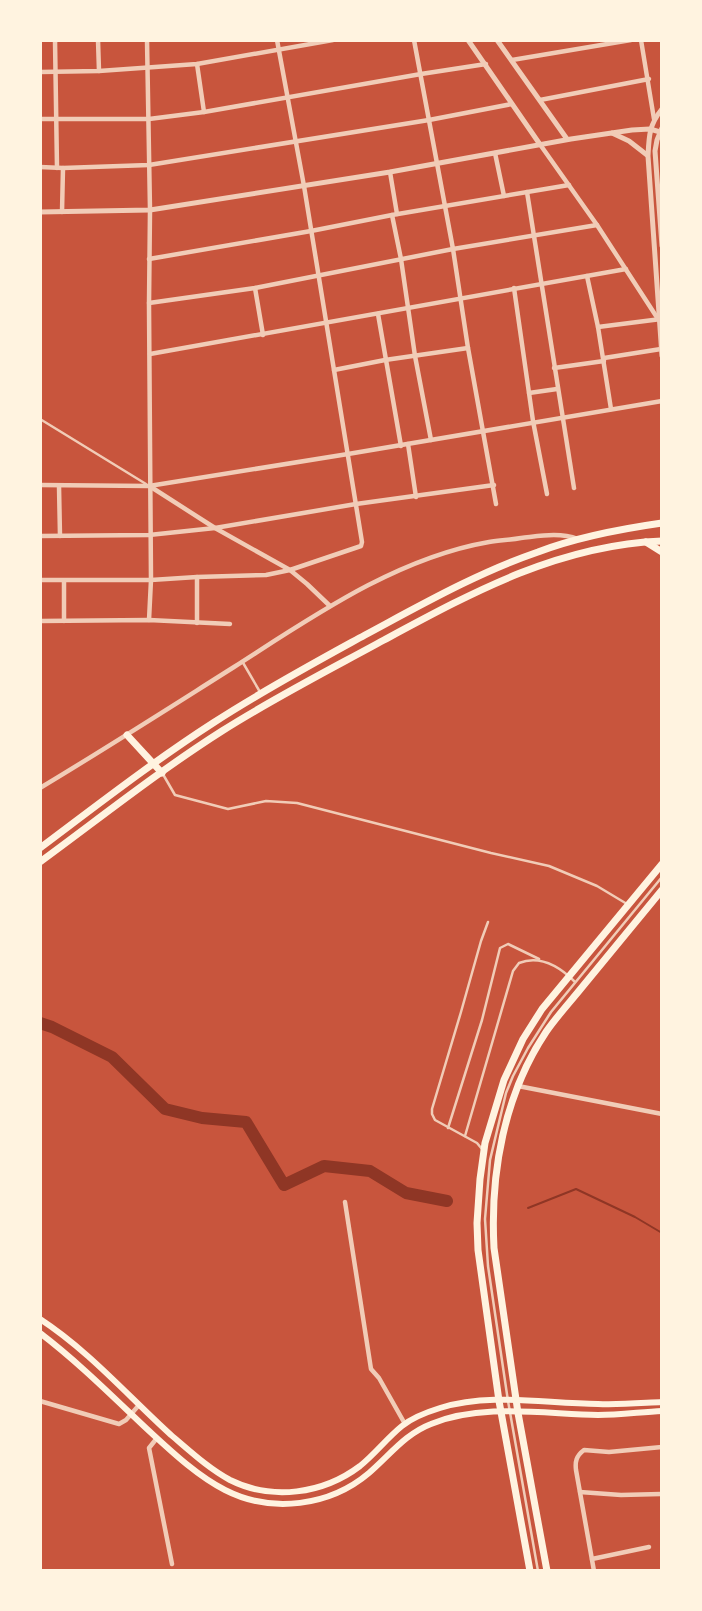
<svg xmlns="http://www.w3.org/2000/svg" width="702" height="1611" font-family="Commissioner,sans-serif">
	<rect width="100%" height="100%" fill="#c8553d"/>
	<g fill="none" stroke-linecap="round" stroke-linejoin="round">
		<path stroke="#8f3625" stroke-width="2" d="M528 1208 576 1189 635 1217 662 1233"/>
		<path stroke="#8f3625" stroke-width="12" d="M40 1023 52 1027 112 1057 165 1109 202 1118 246 1122 284 1185 324 1166 370 1171 406 1193 447 1201"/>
		<g stroke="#f1ccb7" stroke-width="2.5">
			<path d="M55 41 68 40"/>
			<path d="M40 419 146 484"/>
			<path d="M242 661 260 692"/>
			<path d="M164 776 175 795 228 809 266 801 297 803 491 853 549 866 597 886 627 904"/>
			<path d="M448 1128 482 1020 500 948 508 944 539 959"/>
			<path d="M465 1136 513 971 519 963C540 955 560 967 575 982"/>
			<path d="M482 1149 477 1143 435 1120 432 1114V1109L461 1012 481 941 488 922"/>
			<path d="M538 1571 508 1401 488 1266 485 1219 490 1160 506 1093 513 1076 528 1048 551 1012 662 877"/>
		</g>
		<g stroke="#f1ccb7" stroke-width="4.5">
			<path d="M55 40 57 168"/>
			<path d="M98 40 99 71"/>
			<path d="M147 40 150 210 149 305 151 580 149 620"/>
			<path d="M414 40 453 249 468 348 496 504"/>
			<path d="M641 40 654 119"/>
			<path d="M512 60 631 40"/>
			<path d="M197 64 204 112"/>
			<path d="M40 72 99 71 197 64 333 40"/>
			<path d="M540 100 649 79"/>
			<path d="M40 119H149L204 112 421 74 486 64"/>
			<path d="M539 143 597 225 658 319"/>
			<path d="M495 153 504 196"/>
			<path d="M40 167 63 168 149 165 429 120 512 104"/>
			<path d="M390 172 397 214"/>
			<path d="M527 192 574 488"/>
			<path d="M62 212 63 168"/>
			<path d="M392 215 401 259 415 356 431 440"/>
			<path d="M149 259 311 231 392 215 569 185"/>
			<path d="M587 276 598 327 611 409"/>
			<path d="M255 288 263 335"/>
			<path d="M514 288 533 421 547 494"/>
			<path d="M149 303 255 288 453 249 597 225"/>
			<path d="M378 314 401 446"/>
			<path d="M598 327 661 319"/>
			<path d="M150 354 626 269"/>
			<path d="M604 358 661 349"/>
			<path d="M554 368 604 361"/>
			<path d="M334 370 385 360 468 348"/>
			<path d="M529 393 557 389"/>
			<path d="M408 444 416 497"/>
			<path d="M40 485 149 486 348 454 662 401"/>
			<path d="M59 486 60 536"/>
			<path d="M151 487 215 528 290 570 307 584 330 606"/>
			<path d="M40 536 149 535 215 528 356 504 494 485"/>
			<path d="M40 580H151L197 577 266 575 290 570 361 546 362 542 304 186 277 40"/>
			<path d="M64 581V621"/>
			<path d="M40 621 149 620 230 624"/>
			<path d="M197 623V577"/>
			<path d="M40 788C105 749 169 708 234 667 312 617 396 558 489 542 500 540 510 540 521 538 540 536 559 532 578 539"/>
			<path d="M518 1086 662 1114"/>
			<path d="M345 1202 371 1369 379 1378 405 1424"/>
			<path d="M40 1401 119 1424 126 1420 139 1405"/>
			<path d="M157 1438 149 1448 172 1564"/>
			<path d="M580 1492 621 1495 661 1494"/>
			<path d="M592 1559 649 1547"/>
			<path d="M594 1571 576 1470C575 1462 576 1456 584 1450L609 1452 662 1447"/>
		</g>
		<g stroke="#f1ccb7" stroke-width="5">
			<path d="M468 40 539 143"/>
			<path d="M497 40 567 139"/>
			<path d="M662 109C649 125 649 136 648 156L662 356"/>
			<path d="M662 128 657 140 655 151 662 246"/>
			<path d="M612 133 629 141 647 155"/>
			<path d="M40 212 150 210 390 172 571 139 632 130 650 129 660 132"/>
		</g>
		<g stroke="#fff3e0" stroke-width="6">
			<path d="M40 1319C89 1351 128 1396 171 1435 190 1451 208 1468 230 1480 272 1501 323 1494 360 1466 375 1454 387 1438 402 1426 413 1417 427 1412 440 1408 491 1392 546 1404 598 1404 619 1405 641 1403 662 1402"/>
			<path d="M40 1333C78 1362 112 1396 147 1429 171 1451 196 1475 225 1490 272 1514 330 1506 369 1473 390 1455 405 1434 431 1424 482 1403 544 1414 598 1415 619 1415 641 1412 662 1411"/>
		</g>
		<g stroke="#fff3e0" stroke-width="7">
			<path d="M646 542 662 552"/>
			<path d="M127 735 162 773"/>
			<path d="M40 848C96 806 154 761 213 723 262 691 314 663 365 635 421 605 477 573 538 552 577 537 620 529 662 523"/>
			<path d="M40 862C100 818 159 771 222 731 274 698 329 670 384 640 473 592 559 545 662 541"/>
			<path d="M530 1571 499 1401 478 1250 477 1223 480 1179 485 1143 504 1080 523 1039 542 1009 662 864"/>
			<path d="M547 1571 518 1413 494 1248C490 1173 504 1095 546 1032 557 1016 571 1001 583 986 609 954 636 922 662 890"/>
		</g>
	</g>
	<rect width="702" height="1611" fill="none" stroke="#fff3e0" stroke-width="84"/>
</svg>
